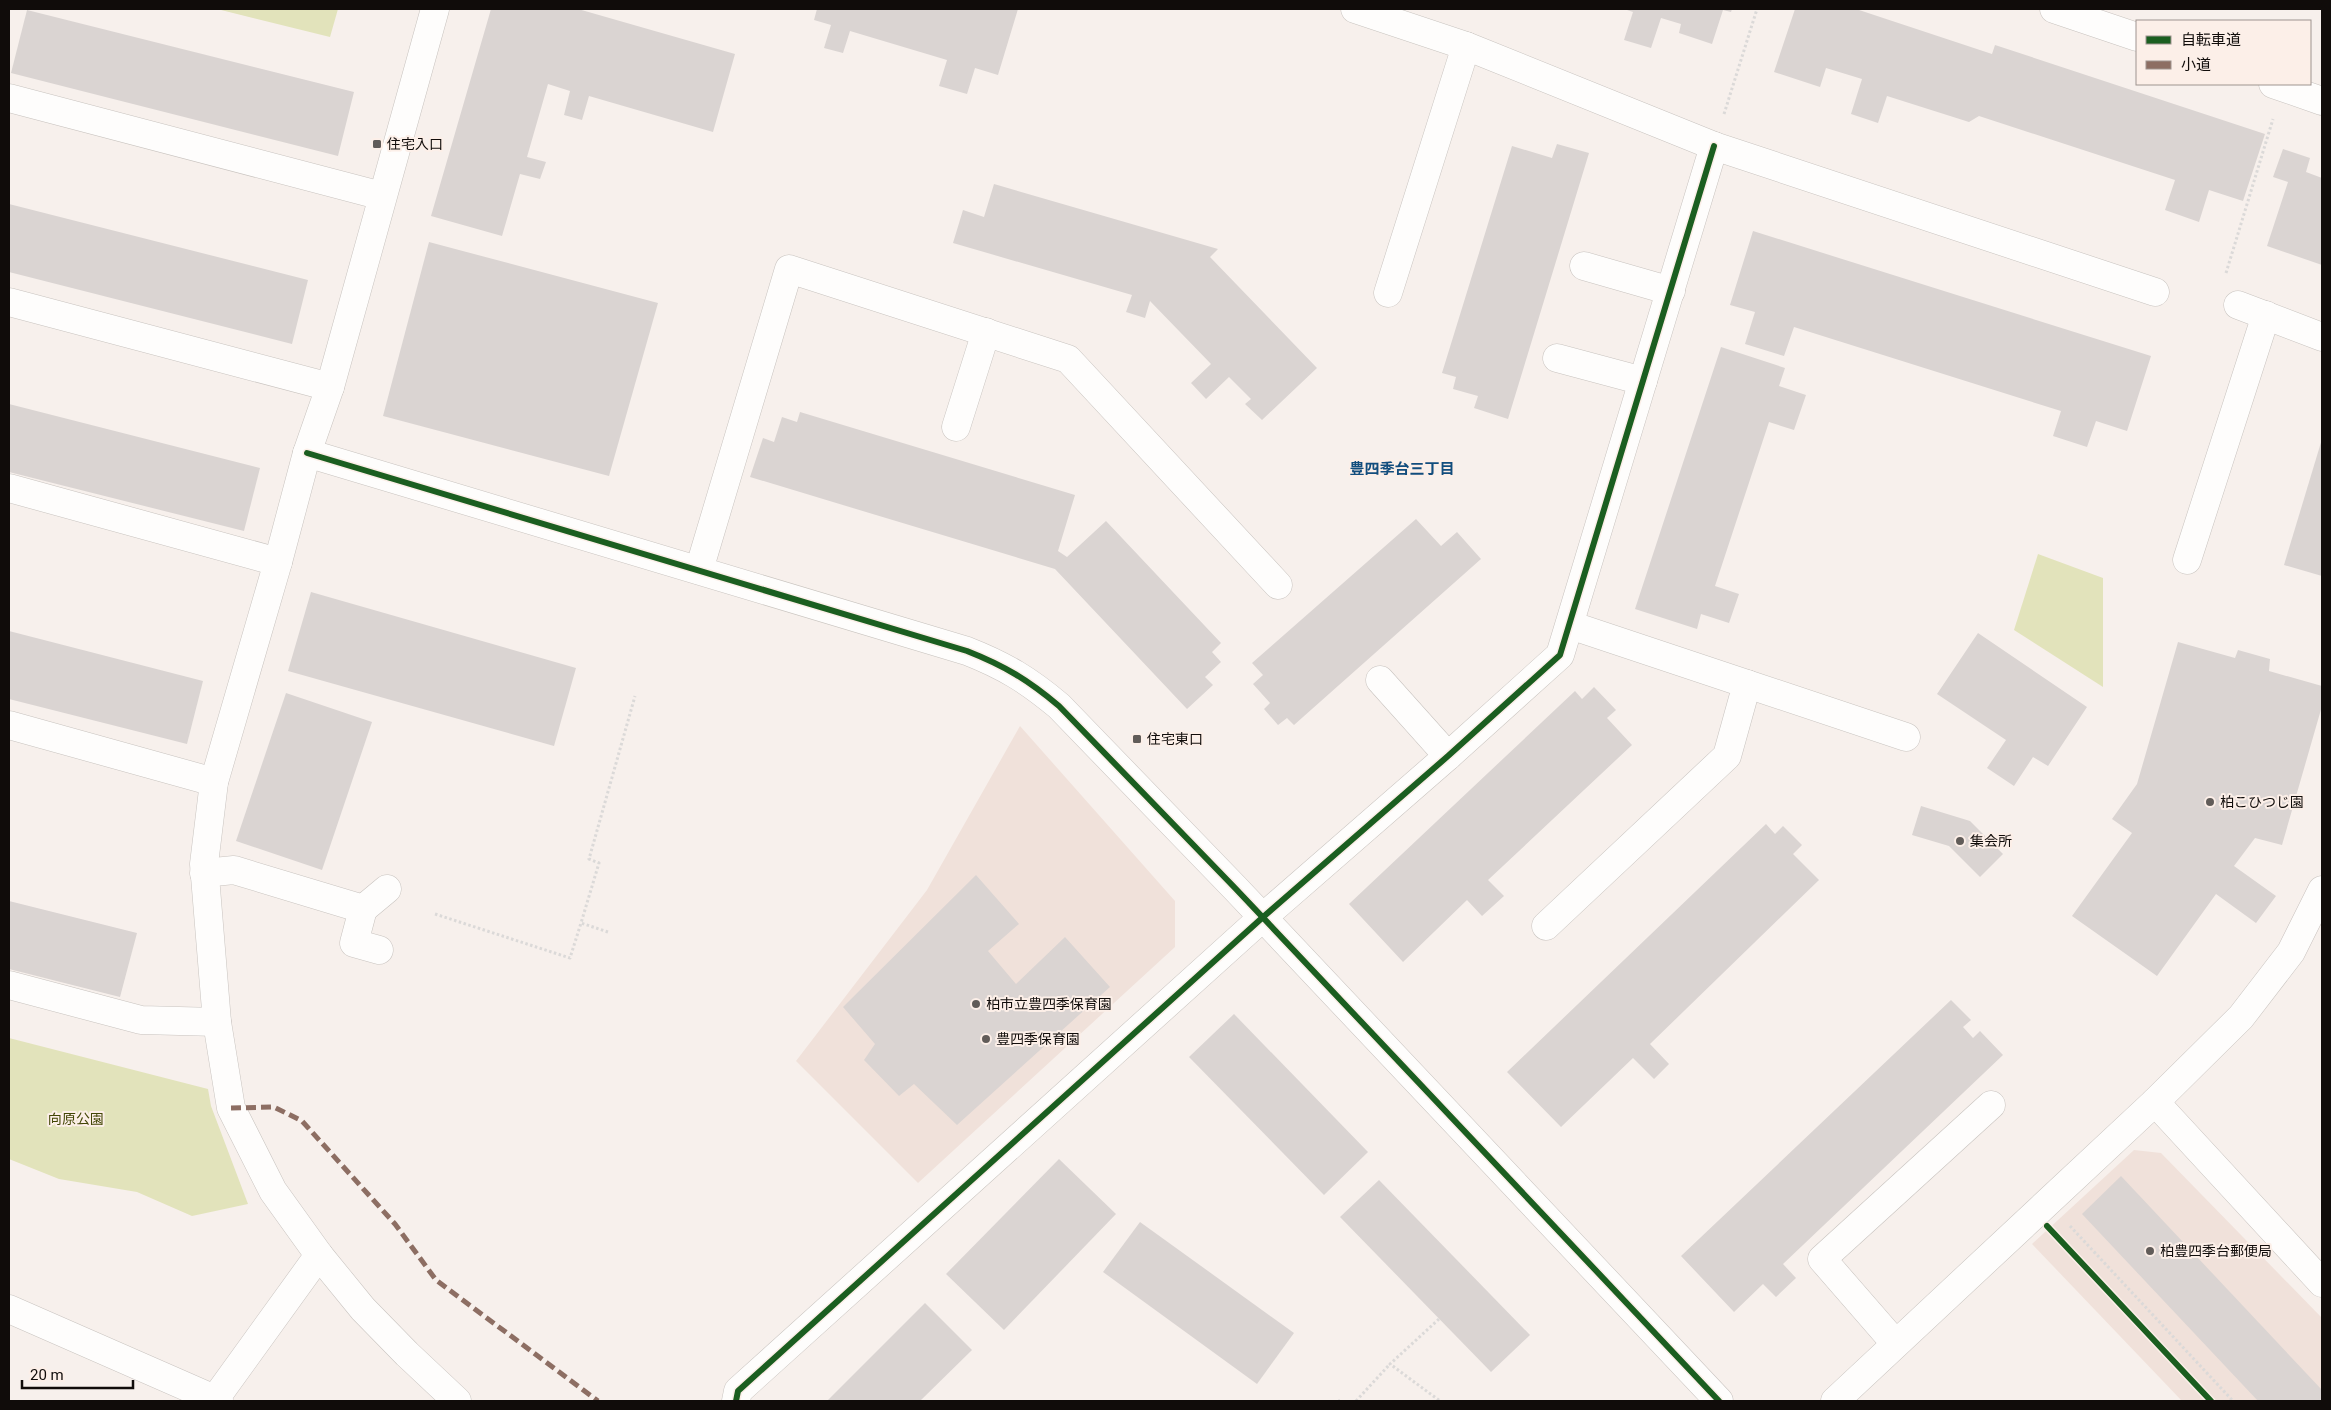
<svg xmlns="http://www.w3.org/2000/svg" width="2331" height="1410" font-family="Roboto,'Noto Sans JP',sans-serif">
	<rect width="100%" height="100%" fill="#f7f0ec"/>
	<g fill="#f0e1da">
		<path d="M1020 726 1175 901V947L918 1183 796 1061 927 890Z"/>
		<path d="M2134 1150 2161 1153 2322 1318V1401H2182L2032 1244Z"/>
	</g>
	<g fill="#e2e3bb">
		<path d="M217 9H338L330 37Z"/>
		<path d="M2038 554 2103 578V687L2014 630Z"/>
		<path d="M9 1038 208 1089 211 1106 248 1204 192 1216 137 1192 59 1179 9 1159Z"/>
	</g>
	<g fill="#dad4d2">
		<path d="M491 9H578L735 54 713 132 589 96 582 120 564 115 570 91 548 84 527 157 546 162 540 179 520 174 502 236 431 216Z"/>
		<path d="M817 9H1018L998 75 975 68 967 94 939 86 947 60 850 31 843 53 824 48 831 25 814 20Z"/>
		<path d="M1624 9H1732L1731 12 1723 10 1712 44 1679 33 1681 24 1661 18 1651 48 1624 40 1633 12Z"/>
		<path d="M1795 9H1856L1992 54 1995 45 2265 134 2243 201 2209 190 2199 222 2165 210 2175 180 1979 116 1969 122 1887 96 1878 123 1851 114 1862 79 1826 68 1820 87 1774 72Z"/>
		<path d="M27 10 354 92 338 156 11 73Z"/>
		<path d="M1557 144 1589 153 1508 419 1474 408 1478 396 1453 389 1456 377 1442 373 1512 146 1552 158Z"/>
		<path d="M2283 149 2310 158 2306 172 2322 178V265L2267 246 2288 182 2273 177Z"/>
		<path d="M994 184 1218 249 1210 257 1317 368 1262 420 1245 404 1251 399 1229 377 1206 399 1191 383 1211 364 1150 301 1145 318 1126 312 1132 295 953 243 963 210 984 217Z"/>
		<path d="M9 204 308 280 292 344 9 272Z"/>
		<path d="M1753 231 2151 356 2127 431 2096 421 2087 447 2053 436 2061 411 1794 327 1784 356 1745 344 1755 312 1730 305Z"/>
		<path d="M429 242 658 303 609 476 383 416Z"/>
		<path d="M1721 347 1785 368 1779 386 1806 395 1794 430 1769 422 1715 586 1739 594 1729 623 1701 614 1697 629 1635 609Z"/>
		<path d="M9 404 260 468 244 531 9 472Z"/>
		<path d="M800 412 1075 495 1058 551 1067 557 1106 521 1221 643 1212 652 1221 662 1205 677 1213 685 1187 709 1055 569 750 477 763 438 774 442 782 417 797 422Z"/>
		<path d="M2322 439V576L2284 565Z"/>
		<path d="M1416 519 1441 546 1457 532 1481 559 1294 725 1287 718 1278 725 1264 709 1270 703 1253 684 1263 675 1252 663Z"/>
		<path d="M311 592 576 668 554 746 288 671Z"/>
		<path d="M9 631 203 681 187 744 9 699Z"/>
		<path d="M1978 633 2087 707 2048 766 2033 757 2014 786 1987 768 2006 740 1937 694Z"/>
		<path d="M2178 642 2235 658 2238 650 2270 659 2269 671 2322 686V706L2282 845 2255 838 2234 866 2276 896 2256 923 2216 894 2157 976 2072 916 2132 833 2112 819 2137 784Z"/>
		<path d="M1594 687 1616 710 1607 718 1632 745 1488 880 1504 896 1482 916 1467 900 1403 962 1349 904 1575 691 1582 699Z"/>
		<path d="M286 693 372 722 322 870 236 841Z"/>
		<path d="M1921 806 1970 821 2003 854 1980 877 1949 846 1912 835Z"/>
		<path d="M1766 824 1775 834 1783 826 1802 845 1793 854 1819 880 1650 1044 1669 1064 1654 1079 1633 1058 1561 1127 1507 1072Z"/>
		<path d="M976 875 1019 924 988 951 1016 984 1065 937 1110 987 957 1125 914 1084 899 1096 864 1060 875 1044 843 1007Z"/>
		<path d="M9 901 137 933 120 997 9 969Z"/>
		<path d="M1951 1000 1971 1020 1963 1027 1973 1038 1980 1031 2003 1055 1783 1264 1796 1278 1776 1297 1763 1284 1734 1312 1681 1256Z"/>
		<path d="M1234 1014 1368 1152 1324 1195 1189 1057Z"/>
		<path d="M1059 1159 1116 1214 1004 1330 946 1274Z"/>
		<path d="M2121 1176 2322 1390V1401H2258L2082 1214Z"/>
		<path d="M1379 1180 1530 1335 1491 1372 1340 1217Z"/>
		<path d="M1140 1222 1294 1333 1257 1384 1103 1272Z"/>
		<path d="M925 1303 972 1350 920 1401H827Z"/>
	</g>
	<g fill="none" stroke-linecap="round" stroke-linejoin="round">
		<defs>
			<g id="minor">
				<path d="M435 9 330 387 307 453 278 562 214 782 204 864 217 1022 231 1108 273 1191 319 1255 363 1309 407 1354 457 1401"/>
				<path d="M1355 9 1466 46 1714 146 2155 292"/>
				<path d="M9 98 382 196"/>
				<path d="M1584 266 1671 291"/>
				<path d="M1388 293 1466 46"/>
				<path d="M9 302 330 387"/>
				<path d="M2238 305 2322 337"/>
				<path d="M1557 358 1643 381"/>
				<path d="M956 427 986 332"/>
				<path d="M307 453 967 651C1005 666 1028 680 1059 706L1235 888 1719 1401"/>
				<path d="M9 488 278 562"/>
				<path d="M2187 560 2266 315"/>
				<path d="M699 570 789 269 1068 359 1278 585"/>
				<path d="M1380 680 1448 756"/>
				<path d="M1747 684 1906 737"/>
				<path d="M9 725 214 782"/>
				<path d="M204 873 234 870 363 909 387 889"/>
				<path d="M363 909 354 943 379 950"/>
				<path d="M1546 926 1727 756 1747 684 1570 625"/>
				<path d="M9 985 141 1020 217 1022"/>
				<path d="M2155 1102 2322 1283"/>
				<path d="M9 1309 219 1401"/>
				<path d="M1895 1343 1822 1259 1991 1105"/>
				<path d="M215 1399 319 1255"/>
				<path d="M736 1401 738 1391 1262 918 1448 756 1560 655 1714 146"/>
				<path d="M1835 1401 2155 1102 2241 1017 2291 952 2322 890"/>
			</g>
			<g id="major">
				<path d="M2054 9 2137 37"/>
				<path d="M2273 84 2322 101"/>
			</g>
		</defs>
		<use href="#minor" stroke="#c8c3bf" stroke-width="29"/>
		<use href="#major" stroke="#c8c3bf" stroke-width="29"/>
		<g stroke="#dbd9d8" stroke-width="3" stroke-dasharray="2.5 2.5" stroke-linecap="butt">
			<path d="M1724 114 1757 9"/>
			<path d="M2226 273 2273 119"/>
			<path d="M435 914 570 958 581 923"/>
			<path d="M608 932 581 923 599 863 589 859 635 696"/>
			<path d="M2070 1226 2233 1401"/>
			<path d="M1439 1319 1390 1364 1440 1401"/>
			<path d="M1338 1400 1339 1401"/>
			<path d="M1356 1401 1390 1364"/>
		</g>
		<use href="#minor" stroke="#fefdfc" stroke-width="28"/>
		<use href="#major" stroke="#fefdfc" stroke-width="28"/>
		<path stroke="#8d6e63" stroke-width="5" stroke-dasharray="10 5" stroke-linecap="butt" d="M231 1108 274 1107 302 1121 395 1224 436 1280 598 1401"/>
		<defs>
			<g id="cycleway">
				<path d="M307 453 967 651C1005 666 1028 680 1059 706L1235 888 1719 1401"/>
				<path d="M2047 1226 2211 1401"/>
				<path d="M736 1401 738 1391 1262 918 1448 756 1560 655 1714 146"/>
			</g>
		</defs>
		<use href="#cycleway" stroke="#fcefe8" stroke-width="9"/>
		<use href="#cycleway" stroke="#1b5e20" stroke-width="6"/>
	</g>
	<g fill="#615c59" stroke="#fcefe8" stroke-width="2">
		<rect x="372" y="139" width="10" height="10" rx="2.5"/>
		<rect x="1132" y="734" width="10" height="10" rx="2.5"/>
		<circle cx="2210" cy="802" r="5"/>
		<circle cx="1960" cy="841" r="5"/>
		<circle cx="976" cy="1004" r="5"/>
		<circle cx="986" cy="1039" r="5"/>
		<circle cx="2150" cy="1251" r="5"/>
	</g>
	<g text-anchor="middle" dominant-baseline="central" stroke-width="4" stroke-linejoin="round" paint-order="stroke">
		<g font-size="14" fill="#100c0a" stroke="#fcefe8" text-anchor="start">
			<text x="387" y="144">住宅入口</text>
			<text x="1147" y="739">住宅東口</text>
			<text x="2220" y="802">柏こひつじ園</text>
			<text x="1970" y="841">集会所</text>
			<text x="986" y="1004">柏市立豊四季保育園</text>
			<text x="996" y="1039">豊四季保育園</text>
			<text x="2160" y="1251">柏豊四季台郵便局</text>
		</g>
		<g font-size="14" fill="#424605" stroke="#fcefe8">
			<text x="76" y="1119">向原公園</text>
		</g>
		<g font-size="15" font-weight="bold" fill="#124d7d" stroke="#fcefe8">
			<text x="1402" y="469">豊四季台三丁目</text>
		</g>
	</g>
	<rect width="2331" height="1410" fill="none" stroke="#100c0a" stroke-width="20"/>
	<rect x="2136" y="20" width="175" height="65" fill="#fcefe8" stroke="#9e948f"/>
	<rect x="2146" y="36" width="25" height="8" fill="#1b5e20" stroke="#9e948f"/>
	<text x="2181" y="45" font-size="15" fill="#100c0a">自転車道</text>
	<rect x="2146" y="61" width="25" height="8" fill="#8d6e63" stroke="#9e948f"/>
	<text x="2181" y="70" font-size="15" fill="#100c0a">小道</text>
	<path d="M22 1380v8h111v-8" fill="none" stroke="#100c0a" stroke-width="2.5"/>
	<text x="30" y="1380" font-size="15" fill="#100c0a" stroke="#fcefe8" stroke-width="4" paint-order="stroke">20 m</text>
</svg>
